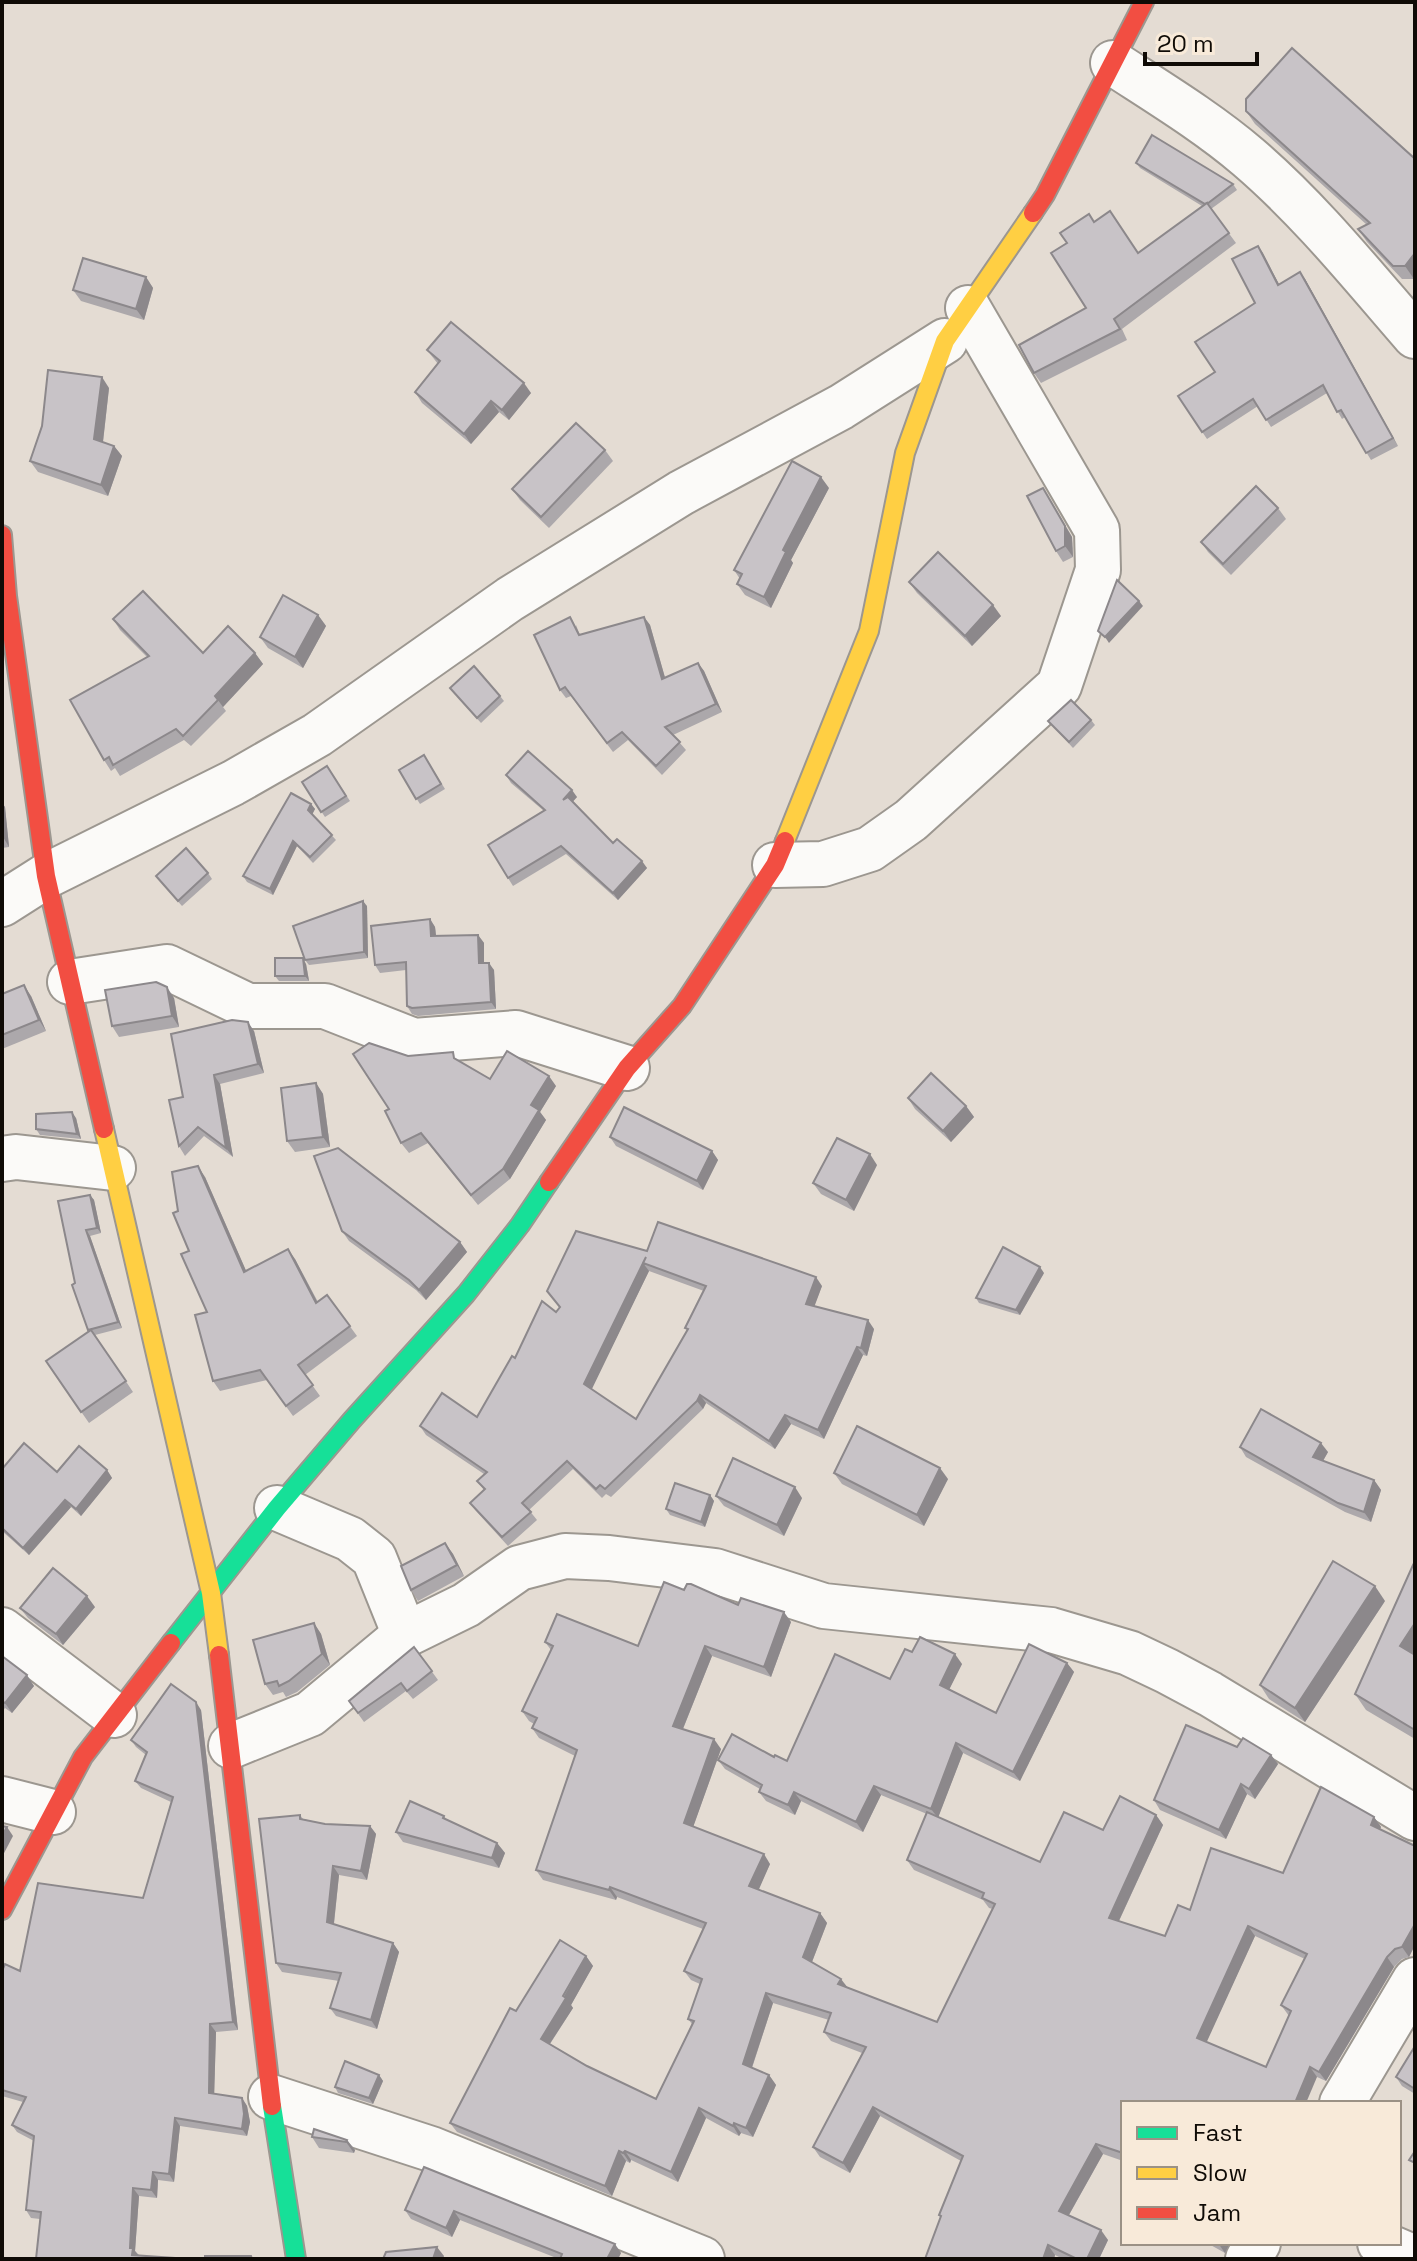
<svg xmlns="http://www.w3.org/2000/svg" width="1417" height="2261" font-family="'Space Grotesk',sans-serif">
	<rect width="100%" height="100%" fill="#e4dcd3"/>
	<g fill="none" stroke-linecap="round" stroke-linejoin="round">
		<defs>
			<g id="street">
				<path d="M1113 63C1159 93 1207 122 1248 157 1310 210 1362 275 1415 336"/>
				<path d="M775 865 823 864 870 849 911 820 1059 686 1098 570 1097 530 968 308"/>
				<path d="M2 904 46 876 233 783 317 735 510 599 681 493 841 407 945 341"/>
				<path d="M70 982 167 967 248 1006H325L414 1041 516 1033 627 1068"/>
				<path d="M2 1159 16 1157 113 1168"/>
				<path d="M277 1508 350 1539 374 1558 405 1635"/>
				<path d="M2 1630 114 1715"/>
				<path d="M231 1746 310 1714 405 1635 466 1605 519 1568 565 1556 609 1558 715 1571 824 1606 1051 1630 1129 1653 1167 1671 1210 1694 1415 1818"/>
				<path d="M2 1799 53 1812"/>
				<path d="M271 2097 431 2149 702 2259"/>
				<path d="M1342 2103 1415 1980"/>
				<path d="M1380 2243 1415 2258"/>
				<path d="M1248 2259 1258 2243"/>
			</g>
			<g id="fast">
				<path d="M171 1643 277 1508 352 1420 466 1294 520 1225 549 1182"/>
				<path d="M272 2106 296 2259"/>
			</g>
			<g id="slow">
				<path d="M785 841 869 631 905 453 945 341 1033 213"/>
				<path d="M104 1129 211 1593 219 1655"/>
			</g>
			<g id="jam">
				<path d="M1033 213 1045 195 1144 2"/>
				<path d="M2 535 7 596 46 876 104 1129"/>
				<path d="M549 1182 627 1068 682 1006 775 865 785 841"/>
				<path d="M219 1655 272 2106"/>
				<path d="M2 1910 83 1757 171 1643"/>
			</g>
		</defs>
		<use href="#street" stroke="#9c9790" stroke-width="48"/>
		<use href="#fast" stroke="#9c9790" stroke-width="22"/>
		<use href="#slow" stroke="#9c9790" stroke-width="22"/>
		<use href="#jam" stroke="#9c9790" stroke-width="22"/>
		<use href="#street" stroke="#fbfaf8" stroke-width="44"/>
		<use href="#fast" stroke="#16e098" stroke-width="18"/>
		<use href="#slow" stroke="#ffcf43" stroke-width="18"/>
		<use href="#jam" stroke="#f24e42" stroke-width="18"/>
	</g>
	<g fill="#aca8ab" fill-rule="evenodd">
		<path d="M1246 111 1413 157 1415 155V278L1414 279H1402L1367 242 1358 229 1367 225 1255 124Z"/>
		<path d="M1136 163 1233 184 1237 190 1211 209 1236 243 1122 329 1127 340 1041 383 1034 373 1086 308 1067 243 1138 253 1202 206 1140 168Z"/>
		<path d="M1258 246 1279 284 1305 279 1398 446 1371 460 1345 417 1342 419 1327 393 1271 427 1258 406 1207 439 1178 396 1215 372 1255 303Z"/>
		<path d="M146 277 153 288 144 320 81 301 73 290Z"/>
		<path d="M427 350 531 393 509 420 499 412 471 444 422 403 415 392 438 364Z"/>
		<path d="M109 388 103 442 114 446 122 456 108 496 38 472 30 461Z"/>
		<path d="M605 450 613 461 549 528 520 500 512 489Z"/>
		<path d="M829 488 791 560 793 563 771 608 745 595 737 584 740 579 734 570Z"/>
		<path d="M1050 499 1072 537 1073 557 1063 562 1056 551Z"/>
		<path d="M1278 508 1286 519 1231 575 1208 552 1201 542Z"/>
		<path d="M909 582 1001 616 972 646 917 593Z"/>
		<path d="M318 615 326 626 303 668 268 648 260 637Z"/>
		<path d="M644 617 650 625 665 678 698 663 704 671 722 712 673 735 686 750 662 775 628 740 613 752 571 696 566 698 560 690 576 625 580 635Z"/>
		<path d="M113 619 203 653H255L263 664 223 707 226 711 191 746 184 740 120 776 115 768 111 771 104 760 147 657 120 630Z"/>
		<path d="M450 688 500 696 504 701 481 723Z"/>
		<path d="M1091 720 1095 725 1073 748 1048 721Z"/>
		<path d="M424 755 445 789 420 804 399 770Z"/>
		<path d="M327 766 350 801 325 817 302 782Z"/>
		<path d="M506 775 577 797 573 801 613 843 647 868 618 900 566 854 513 886 508 878 544 811 511 783Z"/>
		<path d="M2 803 5 807 9 847 2 848Z"/>
		<path d="M311 804 315 809 312 814 336 840 313 863 297 846 273 895 247 882 243 876Z"/>
		<path d="M208 873 212 879 182 906 156 876Z"/>
		<path d="M367 906 368 958 309 965 305 960Z"/>
		<path d="M430 919 435 927 436 936 478 935 484 943V963L494 970 496 1009 418 1016 412 1014 407 1006 406 970 380 973 375 965Z"/>
		<path d="M306 964 309 981H279L275 976Z"/>
		<path d="M2 994 31 996 46 1031 2 1049Z"/>
		<path d="M174 998 179 1027 119 1037 112 1026Z"/>
		<path d="M254 1031 264 1073 220 1084 233 1157 204 1136 185 1156 179 1146 183 1097Z"/>
		<path d="M408 1056 459 1062 490 1079 556 1086 540 1112 546 1120 510 1179 478 1205 428 1143 409 1153 401 1143 389 1109Z"/>
		<path d="M316 1083 323 1094 330 1147 295 1152 287 1141Z"/>
		<path d="M908 1098 966 1106 974 1117 951 1142 915 1109Z"/>
		<path d="M76 1118 81 1139 40 1135 36 1129Z"/>
		<path d="M610 1137 712 1151 718 1160 703 1190 616 1146Z"/>
		<path d="M877 1165 854 1211 821 1194 813 1183Z"/>
		<path d="M205 1177 246 1271 295 1259 318 1302 327 1295 357 1336 305 1375 320 1396 293 1416 267 1380 220 1391 213 1381 207 1312 178 1211Z"/>
		<path d="M90 1195 94 1200 101 1233 90 1236 122 1328 95 1335 133 1392 89 1423 46 1361 89 1332 75 1283Z"/>
		<path d="M342 1231 460 1242 467 1252 426 1300 416 1290 349 1241Z"/>
		<path d="M647 1251 822 1286 814 1306 874 1329 867 1356 863 1355 824 1439 791 1424 775 1449 706 1403 703 1409 611 1497 606 1494 602 1498 573 1469 529 1510 537 1520 508 1546 476 1511 470 1503 484 1490 477 1481 484 1474 426 1435 420 1426 477 1417 515 1358 560 1308 547 1291ZM649 1271 704 1291 685 1328 687 1330 636 1419 591 1389Z"/>
		<path d="M1044 1273 1020 1315 979 1303 976 1298Z"/>
		<path d="M1240 1447 1328 1452 1323 1461 1374 1480 1381 1490 1371 1522 1345 1512 1246 1457Z"/>
		<path d="M2 1469 57 1472 107 1470 112 1478 81 1516 71 1507 29 1555 2 1531Z"/>
		<path d="M834 1473 948 1479 924 1526 842 1484Z"/>
		<path d="M710 1495 714 1501 705 1527 670 1515 666 1509Z"/>
		<path d="M716 1496 802 1498 784 1536 724 1506Z"/>
		<path d="M445 1543 453 1554 464 1576 418 1601 411 1590Z"/>
		<path d="M1415 1567V1739L1366 1710 1355 1694Z"/>
		<path d="M684 1590 738 1605 791 1622 771 1677 712 1656 683 1729 721 1749 693 1827 770 1864 758 1890 820 1913 827 1923 812 1962 848 1988 937 2022 993 1909 989 1908 983 1900 914 1870 907 1860 927 1814 881 1795 863 1832 801 1801 795 1815 766 1801 759 1792 760 1789 725 1769 718 1760 774 1757 787 1761 890 1679 912 1652 962 1664 949 1689 996 1713 1067 1663 1074 1672 1020 1781 963 1753 938 1817 1040 1862 1103 1830 1156 1815 1163 1825 1119 1921 1165 1936 1190 1910 1283 1873 1374 1817 1381 1827 1380 1829 1415 1846V1945L1409 1957 1402 1959 1394 1967 1326 2081 1317 2077 1123 2103V2161L1103 2154 1069 2215 1108 2240 1099 2259H1063L1055 2255 1054 2259H925L941 2217 939 2215 961 2161 880 2116 850 2173 820 2157 813 2147 862 2053 831 2041 824 2032 829 2020 773 2003 752 2068 769 2075 776 2085 753 2137 741 2133 739 2136 706 2118 678 2182 631 2160 630 2163 626 2161 612 2196 457 2132 450 2123 516 2011 586 1956 593 1966 571 2005 573 2008 550 2044 587 2066 656 2099 692 2024 688 2019 700 1984 691 1980 684 1971 703 1929 617 1897 616 1900 543 1880 536 1870 575 1756 539 1738 532 1728 534 1724 529 1721 522 1711 551 1650 545 1642 638 1646ZM1255 1936 1305 1959 1281 2005 1289 2016 1266 2067 1206 2042Z"/>
		<path d="M1385 1601 1305 1722 1269 1699 1260 1685Z"/>
		<path d="M95 1607 63 1645 28 1618 20 1608Z"/>
		<path d="M314 1623 321 1634 330 1665 297 1692 286 1697 283 1692 273 1695 265 1684Z"/>
		<path d="M414 1647 438 1680 413 1699 406 1691 364 1722 349 1701Z"/>
		<path d="M2 1656 34 1686 12 1713 5 1708 2 1712Z"/>
		<path d="M201 1710 238 2030 216 2032 214 2094 242 2098 247 2106 250 2122 247 2136 180 2126 174 2182 158 2180 157 2198 139 2196 135 2251 139 2255 36 2259 40 2219 31 2218 26 2210 34 2141 17 2132 12 2125 23 2102 2 2096V1971H20L143 1898 171 1802 141 1788 135 1781 146 1755 136 1747 131 1740Z"/>
		<path d="M1271 1755 1278 1764 1255 1799 1247 1794 1226 1839 1160 1810 1154 1800Z"/>
		<path d="M300 1815 303 1819 325 1824 370 1826 376 1834 367 1880 339 1875 334 1924 393 1943 399 1952 377 2029 336 2016 330 2008 339 1981 282 1972 276 1963Z"/>
		<path d="M444 1816 446 1819 497 1843 505 1853 499 1868 403 1842 396 1832Z"/>
		<path d="M1415 2046V2094L1402 2086 1396 2077Z"/>
		<path d="M379 2075 383 2081 373 2104 338 2093 335 2087Z"/>
		<path d="M312 2137 347 2140 355 2150 354 2153 319 2148Z"/>
		<path d="M424 2167 621 2253 618 2259H559L460 2220 452 2237 411 2219 405 2210Z"/>
		<path d="M1207 2243H1230L1225 2253Z"/>
	</g>
	<g fill="#8c888b">
		<path d="M1258 246 1263 253 1283 292 1278 285Z"/>
		<path d="M1415 253V278L1414 279 1405 266Z"/>
		<path d="M1300 272 1305 279 1398 446 1393 438Z"/>
		<path d="M146 277 153 288 144 320 136 309Z"/>
		<path d="M102 377 109 388 102 450 94 439Z"/>
		<path d="M524 383 531 393 509 420 502 410Z"/>
		<path d="M491 401 499 412 471 444 464 434Z"/>
		<path d="M114 446 122 456 108 496 101 485Z"/>
		<path d="M821 477 829 488 791 560 793 563 771 608 764 597 783 550Z"/>
		<path d="M1043 488 1072 537 1073 557 1065 546Z"/>
		<path d="M1139 601 1143 606 1109 643 1105 637Z"/>
		<path d="M993 605 1001 616 972 646 965 636Z"/>
		<path d="M318 615 326 626 303 668 295 657Z"/>
		<path d="M644 617 650 625 668 688 662 679Z"/>
		<path d="M255 653 263 664 223 707 215 696Z"/>
		<path d="M698 663 704 671 722 712 716 704Z"/>
		<path d="M572 790 577 797 568 807 563 800Z"/>
		<path d="M2 803 5 807 9 847 3 837Z"/>
		<path d="M311 804 315 809 312 815 308 810Z"/>
		<path d="M293 841 297 846 273 895 270 889Z"/>
		<path d="M642 861 647 868 618 900 613 893Z"/>
		<path d="M363 901 367 906 368 958 364 952Z"/>
		<path d="M430 919 435 927 437 944 431 936Z"/>
		<path d="M478 935 484 943V971L479 963Z"/>
		<path d="M303 958 306 964 309 981 305 976Z"/>
		<path d="M489 963 494 970 496 1009 491 1002Z"/>
		<path d="M24 985 31 996 46 1031 39 1020Z"/>
		<path d="M167 987 174 998 179 1027 172 1016Z"/>
		<path d="M248 1022 254 1031 264 1073 258 1064Z"/>
		<path d="M214 1075 220 1084 233 1157 226 1148Z"/>
		<path d="M549 1076 556 1086 540 1112 546 1120 510 1179 503 1169 531 1105Z"/>
		<path d="M316 1083 323 1094 330 1147 323 1137Z"/>
		<path d="M966 1106 974 1117 951 1142 943 1131Z"/>
		<path d="M72 1112 76 1118 81 1139 77 1134Z"/>
		<path d="M712 1151 718 1160 703 1190 697 1181Z"/>
		<path d="M870 1154 877 1165 854 1211 846 1200Z"/>
		<path d="M198 1166 205 1177 251 1282 244 1272Z"/>
		<path d="M90 1195 94 1200 101 1233 97 1228Z"/>
		<path d="M86 1230 90 1236 122 1328 118 1322Z"/>
		<path d="M460 1242 467 1252 426 1300 419 1290Z"/>
		<path d="M288 1249 295 1259 323 1313 316 1303Z"/>
		<path d="M646 1257 643 1263 649 1271 590 1393 584 1384Z"/>
		<path d="M1040 1267 1044 1273 1020 1315 1016 1310Z"/>
		<path d="M816 1277 822 1286 812 1313 806 1304Z"/>
		<path d="M868 1320 874 1329 867 1356 861 1348Z"/>
		<path d="M857 1347 863 1355 824 1439 818 1430Z"/>
		<path d="M700 1395 706 1403 703 1409 697 1401Z"/>
		<path d="M785 1415 791 1424 775 1449 769 1441Z"/>
		<path d="M1321 1443 1328 1452 1320 1466 1313 1457Z"/>
		<path d="M940 1468 948 1479 924 1526 917 1515Z"/>
		<path d="M107 1470 112 1478 81 1516 76 1509Z"/>
		<path d="M1374 1480 1381 1490 1371 1522 1364 1512Z"/>
		<path d="M795 1487 802 1498 784 1536 777 1525Z"/>
		<path d="M710 1495 714 1501 705 1527 701 1522Z"/>
		<path d="M65 1500 71 1507 29 1555 23 1548Z"/>
		<path d="M445 1543 453 1554 464 1576 457 1565Z"/>
		<path d="M1375 1586 1385 1601 1305 1722 1295 1708Z"/>
		<path d="M87 1596 95 1607 63 1645 56 1634Z"/>
		<path d="M784 1612 791 1622 771 1677 764 1667Z"/>
		<path d="M314 1623 321 1634 330 1665 322 1654Z"/>
		<path d="M1415 1623V1655L1400 1646Z"/>
		<path d="M705 1646 712 1656 680 1736 673 1726Z"/>
		<path d="M955 1654 962 1664 947 1694 940 1685Z"/>
		<path d="M1067 1663 1074 1672 1020 1781 1013 1772Z"/>
		<path d="M27 1675 34 1686 12 1713 5 1703Z"/>
		<path d="M196 1702 201 1710 238 2030 233 2022Z"/>
		<path d="M714 1739 721 1749 691 1833 684 1823Z"/>
		<path d="M956 1743 963 1753 938 1818 931 1809Z"/>
		<path d="M1271 1755 1278 1764 1255 1799 1249 1789Z"/>
		<path d="M1241 1784 1247 1794 1226 1839 1219 1830Z"/>
		<path d="M874 1786 881 1795 863 1832 856 1822Z"/>
		<path d="M794 1792 801 1801 795 1815 788 1805Z"/>
		<path d="M1156 1815 1163 1825 1116 1927 1109 1918Z"/>
		<path d="M1374 1817 1381 1827 1378 1834 1371 1825Z"/>
		<path d="M370 1826 376 1834 367 1880 361 1871Z"/>
		<path d="M7 1827 13 1836 2 1857V1836Z"/>
		<path d="M497 1843 505 1853 499 1868 492 1858Z"/>
		<path d="M764 1854 770 1864 756 1896 749 1886Z"/>
		<path d="M333 1866 339 1875 333 1931 327 1922Z"/>
		<path d="M610 1887 617 1897 616 1900 609 1890Z"/>
		<path d="M820 1913 827 1923 810 1967 803 1957Z"/>
		<path d="M1415 1924V1945L1409 1957 1402 1947Z"/>
		<path d="M1248 1926 1255 1936 1204 2048 1197 2038Z"/>
		<path d="M393 1943 399 1952 377 2029 371 2020Z"/>
		<path d="M586 1956 593 1966 571 2005 573 2008 547 2048 541 2039Z"/>
		<path d="M1387 1957 1394 1967 1326 2081 1319 2072Z"/>
		<path d="M841 1979 848 1988 838 1984Z"/>
		<path d="M766 1993 773 2003 750 2073 743 2064Z"/>
		<path d="M210 2024 216 2032 214 2101 209 2093Z"/>
		<path d="M1310 2067 1317 2077 1306 2103H1295Z"/>
		<path d="M379 2075 383 2081 373 2104 369 2098Z"/>
		<path d="M769 2075 776 2085 753 2137 746 2128Z"/>
		<path d="M242 2098 247 2106 250 2122 247 2136 242 2129Z"/>
		<path d="M873 2107 880 2116 850 2173 843 2163Z"/>
		<path d="M699 2108 706 2118 678 2182 671 2172Z"/>
		<path d="M175 2118 180 2126 174 2182 169 2174Z"/>
		<path d="M734 2123 741 2133 739 2136 733 2126Z"/>
		<path d="M347 2140 355 2150 354 2153 346 2142Z"/>
		<path d="M1096 2144 1103 2154 1066 2220 1059 2211Z"/>
		<path d="M619 2151 626 2161 612 2196 605 2186Z"/>
		<path d="M625 2151 631 2160 630 2163 623 2153Z"/>
		<path d="M153 2172 158 2180 157 2198 151 2190Z"/>
		<path d="M133 2188 139 2196 135 2251 139 2256 135 2259 130 2248Z"/>
		<path d="M454 2211 460 2220 452 2237 446 2228Z"/>
		<path d="M1101 2230 1108 2240 1099 2259H1087Z"/>
		<path d="M1218 2243H1230L1225 2253Z"/>
		<path d="M615 2244 621 2253 618 2259H607Z"/>
		<path d="M1048 2245 1055 2255 1054 2259H1043Z"/>
		<path d="M437 2247 444 2256 443 2259H433Z"/>
	</g>
	<g fill="#c8c3c7" stroke="#8c888b" stroke-width="2" fill-rule="evenodd">
		<path d="M1292 48 1413 157 1415 155V253L1405 266H1393L1358 229 1370 223 1246 111V99Z"/>
		<path d="M1152 135 1233 184 1207 204V203L1205 204 1136 163Z"/>
		<path d="M1207 203 1229 233 1114 319 1120 329 1034 373 1019 345 1086 308 1051 253 1067 243 1060 233 1089 214 1094 222 1110 211 1138 253Z"/>
		<path d="M1258 246 1278 285 1300 272 1393 438 1366 453 1341 410 1337 412 1323 385 1266 420 1253 399 1202 432 1178 396 1215 372 1195 342 1255 303 1232 259Z"/>
		<path d="M83 258 146 277 136 309 73 290Z"/>
		<path d="M451 322 524 383 502 410 491 401 464 434 415 392 440 361 427 350Z"/>
		<path d="M48 370 102 377 94 439 114 446 101 485 30 461 42 426Z"/>
		<path d="M576 423 605 450 541 517 512 489Z"/>
		<path d="M792 461 821 477 783 550 786 552 764 597 737 584 742 574 734 570Z"/>
		<path d="M1256 486 1278 508 1223 564 1201 542Z"/>
		<path d="M1043 488 1065 526V546L1056 551 1027 496Z"/>
		<path d="M938 552 993 605 965 636 909 582Z"/>
		<path d="M1117 580 1139 601 1105 637 1098 631Z"/>
		<path d="M143 591 203 653 228 626 255 653 215 696 218 700 183 736 176 729 113 765 109 757 104 760 70 700 149 656 113 619Z"/>
		<path d="M283 595 318 615 295 657 260 637Z"/>
		<path d="M570 617 579 635 644 617 662 679 698 663 716 704 665 727 680 742 656 766 622 732 607 743 565 687 560 690 534 635Z"/>
		<path d="M474 666 500 696 477 718 450 688Z"/>
		<path d="M1071 700 1091 720 1069 742 1048 721Z"/>
		<path d="M528 751 572 790 563 800 568 797 613 843 617 839 642 861 613 893 561 846 508 878 488 845 545 810 506 775Z"/>
		<path d="M424 755 441 784 416 799 399 770Z"/>
		<path d="M327 766 346 796 321 812 302 782Z"/>
		<path d="M291 793 311 804 308 810 332 835 310 857 293 841 270 889 243 876Z"/>
		<path d="M186 848 208 873 178 901 156 876Z"/>
		<path d="M363 901 364 952 305 960 293 926Z"/>
		<path d="M430 919 431 936 478 935 479 963H489L491 1002 412 1008 407 1006 406 962 375 965 371 926Z"/>
		<path d="M275 958H303L305 976H275Z"/>
		<path d="M156 982 167 987 172 1016 112 1026 105 990Z"/>
		<path d="M24 985 39 1020 2 1035V994Z"/>
		<path d="M232 1020 248 1022 258 1064 214 1075 226 1148 198 1127 179 1146 169 1100 183 1097 171 1034Z"/>
		<path d="M369 1043 408 1056 453 1052 454 1058 490 1079 507 1051 549 1076 531 1105 539 1110 503 1169 471 1195 421 1133 401 1143 385 1111 389 1109 353 1054Z"/>
		<path d="M931 1073 966 1106 943 1131 908 1098Z"/>
		<path d="M316 1083 323 1137 287 1141 281 1088Z"/>
		<path d="M624 1107 712 1151 697 1181 610 1137Z"/>
		<path d="M72 1112 77 1134 36 1129V1114Z"/>
		<path d="M837 1138 870 1154 846 1200 813 1183Z"/>
		<path d="M338 1148 460 1242 419 1290 409 1280 342 1231 314 1156Z"/>
		<path d="M198 1166 244 1272 288 1249 316 1303 327 1295 350 1326 298 1365 313 1385 286 1406 260 1370 213 1381 195 1315 207 1312 181 1254 189 1251 173 1213 178 1211 172 1172Z"/>
		<path d="M90 1195 97 1228 86 1230 118 1322 88 1330 72 1285 75 1283 58 1201Z"/>
		<path d="M658 1222 816 1277 806 1304 868 1320 861 1348 857 1347 818 1430 785 1415 769 1441 700 1395 697 1401 605 1489 600 1485 596 1489 567 1461 522 1503 531 1512 502 1537 470 1503 485 1489 477 1481 487 1472 420 1426 442 1393 477 1417 512 1356 515 1358 542 1301 556 1312 560 1307 547 1291 576 1231 647 1251ZM646 1257 643 1263 706 1286 685 1328 688 1329 636 1419 584 1384Z"/>
		<path d="M1003 1247 1040 1267 1016 1310 976 1298Z"/>
		<path d="M91 1330 126 1381 81 1412 46 1361Z"/>
		<path d="M1261 1409 1321 1443 1313 1457 1374 1480 1364 1512 1338 1503 1240 1447Z"/>
		<path d="M857 1426 940 1468 917 1515 834 1473Z"/>
		<path d="M24 1443 57 1472 79 1446 107 1470 76 1509 65 1500 23 1548 2 1528V1469Z"/>
		<path d="M733 1458 795 1487 777 1525 716 1496Z"/>
		<path d="M675 1483 710 1495 701 1522 666 1509Z"/>
		<path d="M445 1543 457 1565 411 1590 401 1566Z"/>
		<path d="M1333 1561 1375 1586 1295 1708 1260 1685Z"/>
		<path d="M1413 1565 1415 1567V1623L1400 1646 1415 1655V1730L1355 1694Z"/>
		<path d="M53 1568 87 1596 56 1634 20 1608Z"/>
		<path d="M664 1582 684 1590 687 1584H691L738 1605 741 1598 784 1612 764 1667 705 1646 673 1726 714 1739 684 1823 764 1854 749 1886 820 1913 803 1957 841 1979 838 1984 937 2022 995 1904 982 1898 984 1893 907 1860 927 1812 1040 1862 1064 1812 1103 1830 1120 1796 1156 1815 1109 1918 1165 1936 1178 1905 1190 1910 1211 1848 1283 1873 1321 1787 1374 1817 1371 1825 1415 1846V1924L1402 1947 1395 1949 1387 1957 1319 2072 1310 2067 1295 2103H1123V2153L1096 2144 1059 2211 1101 2230 1087 2259H1077L1048 2245 1043 2259H925L941 2216 939 2215 963 2156 873 2107 843 2163 813 2147 866 2047 824 2032 831 2013 766 1993 743 2064 769 2075 746 2128 734 2123 733 2126 699 2108 671 2172 625 2151 623 2153 619 2151 605 2186 450 2123 510 2008 516 2011 560 1940 586 1956 563 1996 566 1998 541 2039 587 2066 656 2099 694 2021 688 2019 702 1979 684 1971 706 1923 610 1887 609 1890 536 1870 577 1750 532 1728 537 1718 522 1711 553 1646 545 1642 557 1614 638 1646ZM1248 1926 1307 1954 1281 2005 1291 2011 1266 2067 1197 2038Z"/>
		<path d="M314 1623 322 1654 289 1681 279 1686 277 1681 265 1684 253 1640Z"/>
		<path d="M920 1637 955 1654 940 1685 996 1713 1029 1644 1067 1663 1013 1772 956 1743 931 1809 874 1786 856 1822 794 1792 788 1805 759 1792 762 1785 718 1760 732 1734 774 1757 775 1755 787 1761 835 1654 890 1679 905 1649 912 1652Z"/>
		<path d="M414 1647 432 1671 407 1691 401 1683 358 1713 349 1701Z"/>
		<path d="M2 1656 27 1675 5 1703 2 1701Z"/>
		<path d="M171 1684 196 1702 233 2022 210 2024 209 2093 242 2098 244 2114 242 2129 175 2118 169 2174 153 2172 151 2190 133 2188 130 2248H133L132 2255 190 2259H36L41 2212 26 2210 34 2136 12 2125 26 2097 2 2090V1971L5 1964 20 1971 38 1883 143 1898 173 1797 135 1781 147 1752 131 1740Z"/>
		<path d="M1186 1725 1237 1747 1243 1738 1271 1755 1249 1789 1241 1784 1219 1830 1154 1800Z"/>
		<path d="M410 1801 444 1816 443 1818 497 1843 492 1858 396 1832Z"/>
		<path d="M300 1815V1819L325 1824 370 1826 361 1871 333 1866 327 1922 393 1943 371 2020 330 2008 341 1973 276 1963 259 1819Z"/>
		<path d="M2 1826 7 1827 2 1836Z"/>
		<path d="M1415 2046V2089L1396 2077Z"/>
		<path d="M345 2061 379 2075 369 2098 335 2087Z"/>
		<path d="M314 2129 347 2140 346 2142 312 2137Z"/>
		<path d="M1415 2151V2163L1409 2160Z"/>
		<path d="M424 2167 615 2244 607 2259H560L562 2254 454 2211 446 2228 405 2210Z"/>
		<path d="M437 2247 433 2259H383L386 2252Z"/>
		<path d="M205 2256H251L252 2259H205Z"/>
	</g>
	<rect width="1417" height="2261" fill="none" stroke="#0f0b06" stroke-width="8"/>
	<rect x="1121" y="2101" width="280" height="144" fill="#f8ead9" stroke="#9b9185" stroke-width="2"/>
	<rect x="1137" y="2127" width="40" height="12" fill="#16e098" stroke="#9b9185" stroke-width="2"/>
	<text x="1193" y="2141" font-size="24" fill="#0f0b06">Fast</text>
	<rect x="1137" y="2167" width="40" height="12" fill="#ffcf43" stroke="#9b9185" stroke-width="2"/>
	<text x="1193" y="2181" font-size="24" fill="#0f0b06">Slow</text>
	<rect x="1137" y="2207" width="40" height="12" fill="#f24e42" stroke="#9b9185" stroke-width="2"/>
	<text x="1193" y="2221" font-size="24" fill="#0f0b06">Jam</text>
	<path d="M1145 52v12h112v-12" fill="none" stroke="#0f0b06" stroke-width="4"/>
	<text x="1157" y="52" font-size="24" fill="#0f0b06" stroke="#f8ead9" stroke-width="6" paint-order="stroke">20 m</text>
</svg>
